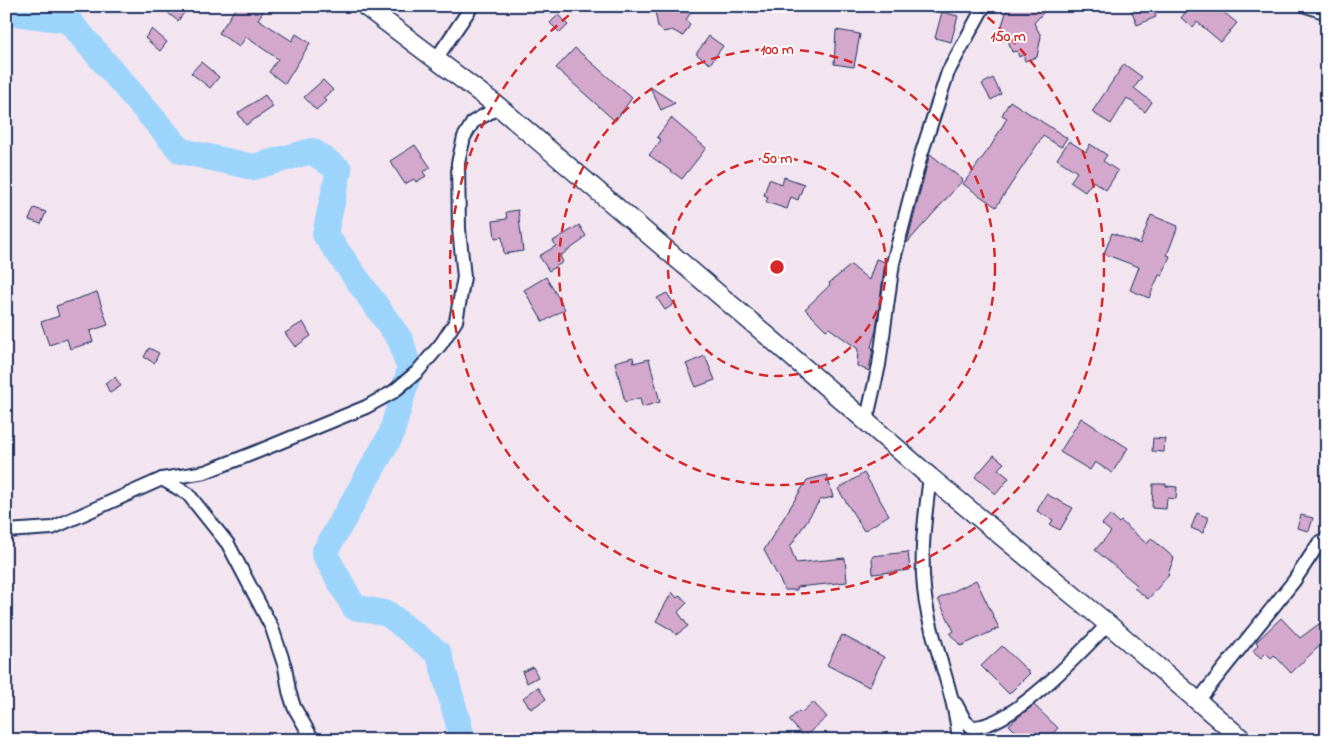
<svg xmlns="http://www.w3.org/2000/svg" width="1333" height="746" font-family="'Indie Flower',sans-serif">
	<rect width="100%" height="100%" fill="#f2e5f0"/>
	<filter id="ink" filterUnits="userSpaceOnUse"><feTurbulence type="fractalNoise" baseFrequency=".02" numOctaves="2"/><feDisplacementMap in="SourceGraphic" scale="10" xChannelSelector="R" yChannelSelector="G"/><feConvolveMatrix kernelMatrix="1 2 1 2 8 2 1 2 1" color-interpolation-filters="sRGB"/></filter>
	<g filter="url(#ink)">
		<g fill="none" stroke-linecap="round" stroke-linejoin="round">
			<g stroke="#9cd4fc" stroke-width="26">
				<path d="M6 12 68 20 181 151 253 167 312 151 339 170 325 234 401 341 406 359"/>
				<path d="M409 372 391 435 324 553 354 607 388 614 439 654 463 740"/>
			</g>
		</g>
		<g fill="#d3a8cc" stroke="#1b2f5e">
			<path d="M173 6H189L178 21 168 13Z"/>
			<path d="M237 6H267L258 19 292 41 296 34 310 43 285 84 269 72 278 59 246 37 239 47 219 33Z"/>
			<path d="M654 6H695L686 20 690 25 683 36 672 30 664 32 658 27Z"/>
			<path d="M1008 6H1049L1034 23 1041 36 1037 57 1025 61 1023 55 1019 57 1017 51 1012 52 1008 40 1003 41 1000 32Z"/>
			<path d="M1130 6H1151L1156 17 1137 25Z"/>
			<path d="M1190 6H1216L1237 23 1221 42 1197 22 1193 27 1181 18Z"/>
			<path d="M942 12 958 16 951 42 935 38Z"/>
			<path d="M558 15 568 25 560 33 550 23Z"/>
			<path d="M152 29 167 42 160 51 145 38Z"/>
			<path d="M836 30 860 34 854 67 834 64Z"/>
			<path d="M709 36 723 46 710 64 696 54Z"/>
			<path d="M575 48 632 98 615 121 556 68Z"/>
			<path d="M201 62 219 77 210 88 191 73Z"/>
			<path d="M1124 64 1142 77 1134 88 1152 102 1145 112 1127 98 1111 124 1092 112Z"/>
			<path d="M993 78 1001 94 991 100 982 84Z"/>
			<path d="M323 80 333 90 323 98 326 101 316 110 304 97Z"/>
			<path d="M650 87 675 103 661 110Z"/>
			<path d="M265 95 273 107 246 125 238 113Z"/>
			<path d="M1010 101 1067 138 1061 147 1043 136 996 207 963 184 991 146 1007 118 1002 115Z"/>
			<path d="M671 118 706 148 682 179 649 155 661 140 657 137Z"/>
			<path d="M1069 141 1086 152 1090 144 1107 155 1103 161 1118 171 1106 190 1093 181 1085 192 1070 182 1077 172 1057 159Z"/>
			<path d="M415 145 431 168 423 172 426 176 416 182 414 179 405 184 390 161Z"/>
			<path d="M930 154 963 180 907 243 929 157Z"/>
			<path d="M784 177 804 184 798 200 791 197 787 209 766 202 768 197 764 195 769 179 782 184Z"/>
			<path d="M34 208 46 212 41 224 29 220Z"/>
			<path d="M518 210 523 251 504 254 502 237 495 238 493 221 507 219 506 212Z"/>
			<path d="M1151 215 1178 226 1167 255 1170 256 1162 276 1159 275 1149 298 1130 290 1139 267 1104 254 1112 233 1140 244Z"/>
			<path d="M579 225 586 236 582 239 583 240 560 256 563 262 549 271 539 256 556 246 553 241Z"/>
			<path d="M876 259 885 262 876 330 871 347 873 348 869 371 857 366 858 349 829 328 826 330 805 309 830 285 829 283 851 265 869 280Z"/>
			<path d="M546 277 565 309 543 322 524 290Z"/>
			<path d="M97 292 108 325 90 331 93 342 70 349 67 339 49 345 41 322 59 316 56 306Z"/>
			<path d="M667 293 674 304 665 310 657 298Z"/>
			<path d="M303 322 311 336 295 347 285 333Z"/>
			<path d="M149 348 159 353 154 363 144 357Z"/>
			<path d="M705 356 715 380 696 387 686 364Z"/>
			<path d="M633 357 634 363 649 359 660 402 642 407 640 398 625 402 615 362Z"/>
			<path d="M115 377 121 386 110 393 105 383Z"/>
			<path d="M1081 418 1128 448 1112 473 1095 462 1090 470 1060 452Z"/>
			<path d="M1153 438 1165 439 1164 452 1152 451Z"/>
			<path d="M994 455 1004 463 998 469 1009 478 996 494 975 477Z"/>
			<path d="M864 473 889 515 864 531 838 489Z"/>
			<path d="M827 475 833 497 820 500 790 547 796 563 845 558 847 582 797 587V590H785L764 550 807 480Z"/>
			<path d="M1153 484H1166V486L1177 487 1176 499 1167 498 1166 509 1152 508Z"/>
			<path d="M1046 494 1073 508 1060 530 1050 525 1053 520 1037 511Z"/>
			<path d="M1197 513 1209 518 1203 533 1191 528Z"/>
			<path d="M1110 515 1119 523 1121 521 1147 544 1151 538 1174 558 1168 574 1169 575 1148 599 1134 588 1137 585 1095 550 1111 532 1102 524Z"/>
			<path d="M1301 515 1313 518 1309 531 1297 528Z"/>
			<path d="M908 552 910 570 873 574 872 556Z"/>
			<path d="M976 580 999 628 961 646 950 634 954 631 938 599Z"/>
			<path d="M672 592 677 598 680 595 687 603 678 612 688 626 676 635 672 630 656 621Z"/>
			<path d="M1281 618 1300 638 1327 618V639L1291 673 1274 655 1271 658 1266 653 1261 658 1253 651 1258 645 1256 642Z"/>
			<path d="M842 635 884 657 869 687 827 665Z"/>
			<path d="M1002 646 1030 673 1009 694 981 666Z"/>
			<path d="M533 667 538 677 527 683 522 672Z"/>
			<path d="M538 687 546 699 531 709 523 698Z"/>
			<path d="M813 702 827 717 804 737 789 720 799 711 801 713Z"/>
			<path d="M1034 705 1058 728 1047 740H1024L1009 725 1017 718Z"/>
		</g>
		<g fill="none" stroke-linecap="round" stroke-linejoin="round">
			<defs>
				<g id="minor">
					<path d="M1306 6 1327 13"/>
					<path d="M436 59 472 6"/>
					<path d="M866 422 879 365 893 263 921 155 948 72 984 6"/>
					<path d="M930 477C924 522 918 569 928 614 937 656 955 696 959 740"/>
					<path d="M162 479 188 494 228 544 272 628 285 667 289 691 294 707 313 740"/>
					<path d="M6 531 52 528 162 479 205 472 254 453 366 407 393 392 417 372 441 344 456 321 464 277 459 229 458 163 464 137 473 122 499 107"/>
					<path d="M1197 702 1294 581 1319 543 1327 538"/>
					<path d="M956 704 965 721 972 727C1011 728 1081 652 1108 624"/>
				</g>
				<path id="secondary" d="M365 6 499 107 777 344 930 477 1108 624 1243 740"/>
			</defs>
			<use href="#minor" stroke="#1b2f5e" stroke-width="16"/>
			<use href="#secondary" stroke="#1b2f5e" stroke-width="21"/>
			<use href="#minor" stroke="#fff" stroke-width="12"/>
			<use href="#secondary" stroke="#fff" stroke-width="18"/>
		</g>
	</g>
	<g fill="none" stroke="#d62828" stroke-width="2.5" stroke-dasharray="9 6">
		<circle cx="777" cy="267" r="109"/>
		<circle cx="777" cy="267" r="218"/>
		<path d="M976 8A327 327 0 1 1 578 8"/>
	</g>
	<circle cx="777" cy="267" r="8" fill="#d62828" stroke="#fff" stroke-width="2.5"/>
	<g font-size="15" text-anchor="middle" font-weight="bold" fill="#d62828" stroke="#fff" stroke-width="4" stroke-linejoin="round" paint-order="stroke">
		<text x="1008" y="41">150 m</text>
		<text x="777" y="54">100 m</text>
		<text x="777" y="163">50 m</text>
	</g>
	<rect width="1333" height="746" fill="none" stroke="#fff" stroke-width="25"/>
	<rect x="12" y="12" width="1308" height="721" fill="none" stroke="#1b2f5e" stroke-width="2" filter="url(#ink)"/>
</svg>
